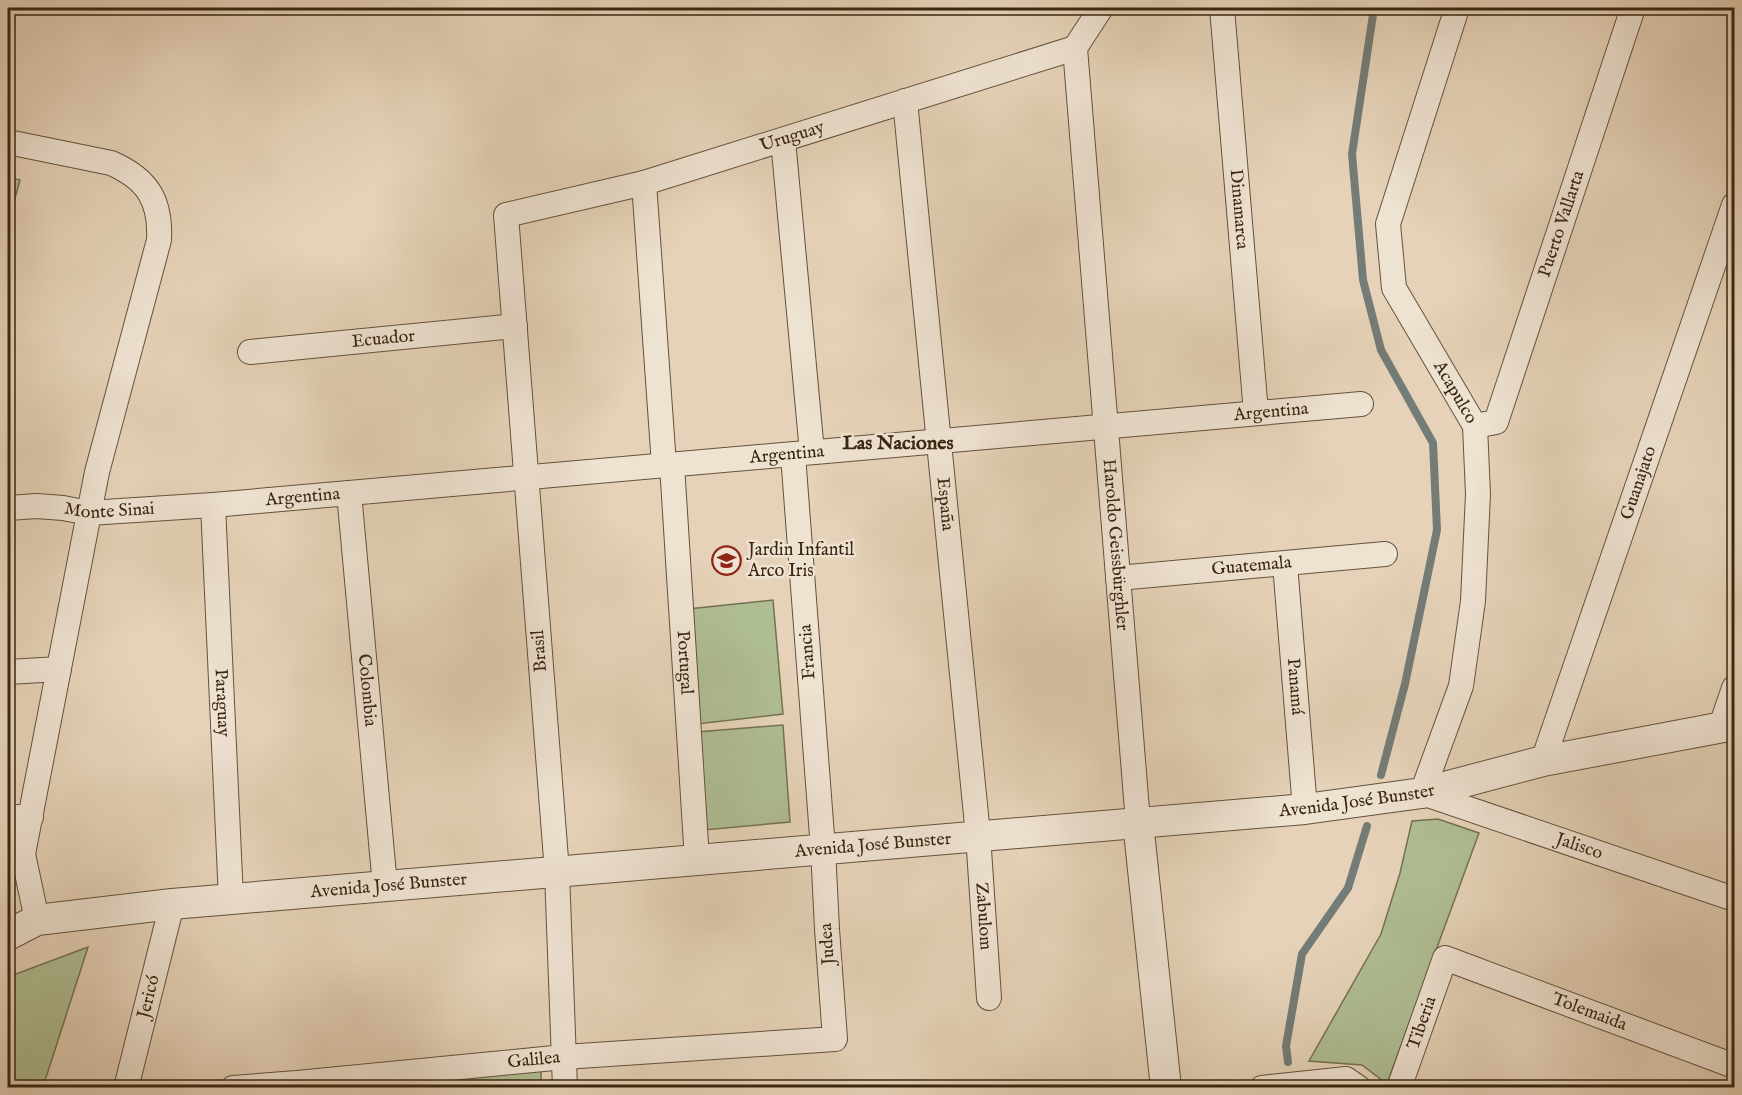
<svg xmlns="http://www.w3.org/2000/svg" width="1742" height="1095" font-family="'IM FELL English',serif">
	<rect width="100%" height="100%" fill="#e5d2b8"/>
	<filter id="stains"><feTurbulence type="fractalNoise" baseFrequency=".00333" numOctaves="4"/><feColorMatrix values="0 0 0 0 .2 0 0 0 0 .09 0 0 0 0 .02 0 0 0 .5 -.17"/></filter>
	<radialGradient id="worn" r=".72"><stop offset=".6" stop-color="#630" stop-opacity="0"/><stop offset="1" stop-color="#630" stop-opacity=".3"/></radialGradient>
	<g fill="#afbd93" stroke="#747252" stroke-width="1.5">
		<path d="M8 177 20 180 8 224Z"/>
		<path d="M773 600 783 714 697 724 688 609Z"/>
		<path d="M783 725 790 822 704 830 697 732Z"/>
		<path d="M1438 819 1479 833 1387 1084 1362 1065 1309 1061 1381 934 1400 873 1412 821Z"/>
		<path d="M88 947 43 1087H8V977Z"/>
		<path d="M541 1070V1087H354Z"/>
	</g>
	<g fill="none" stroke-linecap="round" stroke-linejoin="round">
		<g stroke="#747c77" stroke-width="8">
			<path d="M1374 8 1352 154 1363 280 1381 350 1433 443 1437 530 1405 684 1381 775"/>
			<path d="M1288 1062 1286 1046 1302 954 1348 888 1367 826"/>
		</g>
		<defs>
			<g id="minor">
				<path id="s1" d="M1101 8 1075 48 1138 822"/>
				<path id="s2" d="M1222 8 1256 413"/>
				<path id="s3" d="M1457 8 1388 224 1394 288 1475 426 1478 494 1473 601 1461 686 1422 793 1734 899"/>
				<path id="s4" d="M905 101 978 835 989 998"/>
				<path d="M783 140 812 452"/>
				<path d="M8 142 111 163C148 179 161 201 159 240L97 472 23 854 37 920"/>
				<path d="M644 183 664 465"/>
				<path id="s5" d="M250 352 515 326"/>
				<path id="s6" d="M1475 426 1496 422 1633 8"/>
				<path id="s7" d="M672 465 697 860"/>
				<path id="s8" d="M349 493 385 886"/>
				<path id="s9" d="M213 505 231 899"/>
				<path id="s10" d="M8 508 37 506 63 508 89 513 213 505 1361 404"/>
				<path id="s11" d="M1285 564 1305 809"/>
				<path id="s12" d="M1118 578 1385 554"/>
				<path d="M8 672 59 669"/>
				<path d="M1721 726 1734 688"/>
				<path id="s13" d="M1543 761 1734 205"/>
				<path d="M8 817H31"/>
				<path id="s14" d="M126 1088 172 904"/>
				<path id="s15" d="M233 1088 297 1083 564 1057 835 1039 827 929 823 849 793 455"/>
				<path id="s16" d="M565 1088 557 872 506 215 644 183 1075 48"/>
				<path d="M1262 1088 1346 1079 1359 1088"/>
				<path id="s17" d="M1399 1088 1445 958 1734 1066"/>
			</g>
			<g id="tertiary">
				<path d="M1138 822 1166 1088"/>
				<path id="s18" d="M8 935 37 920 172 904 1305 809 1422 793 1543 761 1734 725"/>
			</g>
		</defs>
		<use href="#minor" stroke="#64523c" stroke-width="26"/>
		<use href="#tertiary" stroke="#64523c" stroke-width="32"/>
		<use href="#minor" stroke="#eee2d1" stroke-width="24"/>
		<use href="#tertiary" stroke="#eee2d1" stroke-width="30"/>
	</g>
	<defs>
		<symbol id="school-ring" viewBox="-11 -11 22 22"><circle r="9.5" fill="#eee2d1" stroke="#8f2418" stroke-width="1.5"/><path d="M0-5L7-2L0 1L-7-2ZM-4 1L0 2.5L4 1V4Q0 6-4 4Z" fill="#8f2418"/></symbol>
	</defs>
	<g fill-rule="evenodd">
		<use href="#school-ring" x="710" y="544" width="33" height="33"/>
	</g>
	<g text-anchor="middle" dominant-baseline="central" stroke-width="5" stroke-linejoin="round" paint-order="stroke">
		<g font-size="18" fill="#392712" stroke="#eee2d1">
			<text stroke="none"><textPath href="#s16" startOffset="1172">Uruguay</textPath></text>
			<text stroke="none"><textPath href="#s2" startOffset="202">Dinamarca</textPath></text>
			<text stroke="none"><textPath href="#s6" startOffset="230">Puerto Vallarta</textPath></text>
			<text stroke="none"><textPath href="#s5" startOffset="134">Ecuador</textPath></text>
			<text stroke="none"><textPath href="#s3" startOffset="412">Acapulco</textPath></text>
			<text stroke="none"><textPath href="#s10" startOffset="1268">Argentina</textPath></text>
			<text stroke="none"><textPath href="#s10" startOffset="782">Argentina</textPath></text>
			<text stroke="none"><textPath href="#s13" startOffset="294">Guanajato</textPath></text>
			<text stroke="none"><textPath href="#s10" startOffset="296">Argentina</textPath></text>
			<text stroke="none"><textPath href="#s4" startOffset="405">España</textPath></text>
			<text stroke="none"><textPath href="#s10" startOffset="102">Monte Sinai</textPath></text>
			<text stroke="none"><textPath href="#s1" startOffset="546">Haroldo Geissbürghler</textPath></text>
			<text stroke="none"><textPath href="#s12" startOffset="134">Guatemala</textPath></text>
			<text transform="translate(540 651) rotate(-94)">Brasil</text>
			<text transform="translate(808 652) rotate(-94)">Francia</text>
			<text stroke="none"><textPath href="#s7" startOffset="198">Portugal</textPath></text>
			<text stroke="none"><textPath href="#s11" startOffset="123">Panamá</textPath></text>
			<text stroke="none"><textPath href="#s8" startOffset="198">Colombia</textPath></text>
			<text stroke="none"><textPath href="#s9" startOffset="198">Paraguay</textPath></text>
			<text stroke="none"><textPath href="#s18" startOffset="1358">Avenida José Bunster</textPath></text>
			<text stroke="none"><textPath href="#s18" startOffset="872">Avenida José Bunster</textPath></text>
			<text stroke="none"><textPath href="#s3" startOffset="992">Jalisco</textPath></text>
			<text stroke="none"><textPath href="#s18" startOffset="386">Avenida José Bunster</textPath></text>
			<text stroke="none"><textPath href="#s4" startOffset="819">Zabulom</textPath></text>
			<text transform="translate(828 944) rotate(-94)">Judea</text>
			<text stroke="none"><textPath href="#s14" startOffset="94">Jericó</textPath></text>
			<text stroke="none"><textPath href="#s17" startOffset="292">Tolemaida</textPath></text>
			<text stroke="none"><textPath href="#s17" startOffset="69">Tiberia</textPath></text>
			<text stroke="none"><textPath href="#s15" startOffset="302">Galilea</textPath></text>
		</g>
		<g font-size="18" fill="#392712" stroke="#eee2d1" text-anchor="start">
			<text x="748" y="550">Jardin Infantil<tspan x="748" dy="21">Arco Iris</tspan></text>
		</g>
		<g font-size="20" font-weight="bold" fill="#392712" stroke="#eee2d1">
			<text x="898" y="443">Las Naciones</text>
		</g>
	</g>
	<rect width="1742" height="1095" fill="none" stroke="#e5d2b8" stroke-width="30"/>
	<rect x="9" y="9" width="1724" height="1077" fill="none" stroke="#392712" stroke-width="3"/>
	<rect x="15" y="15" width="1712" height="1065" fill="none" stroke="#392712" stroke-width="1.5"/>
	<rect width="100%" height="100%" filter="url(#stains)"/>
	<rect width="100%" height="100%" fill="url(#worn)"/>
</svg>
